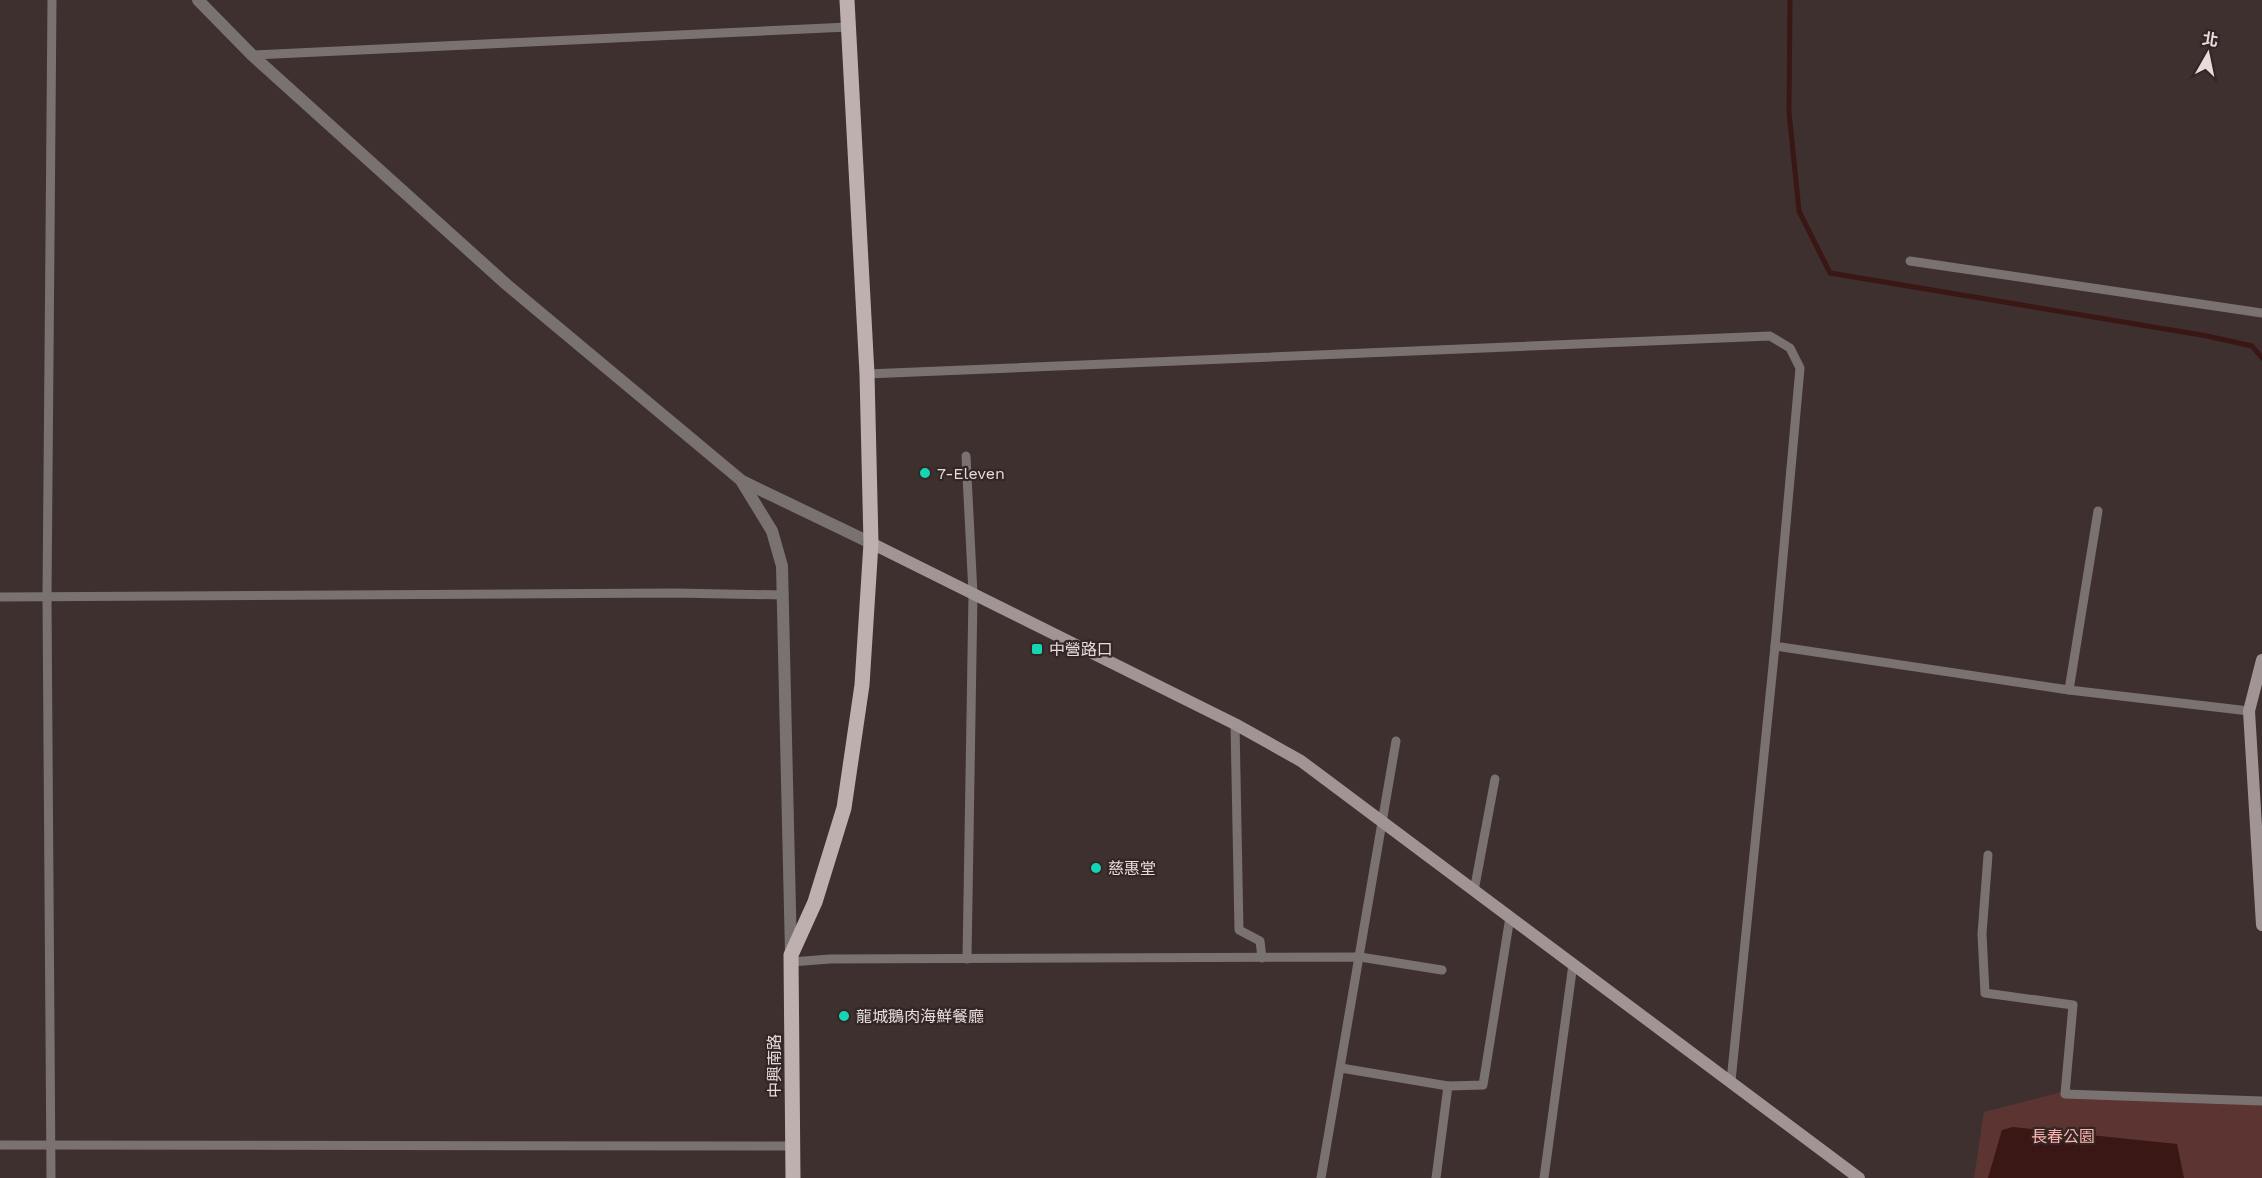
<svg xmlns="http://www.w3.org/2000/svg" width="2262" height="1178" font-family="'Work Sans','Noto Sans TC',sans-serif">
	<rect width="100%" height="100%" fill="#3e302f"/>
	<path fill="#5c3532" d="M2066 1091 2262 1101V1178H1974L1984 1112Z"/>
	<path fill="#3a1614" d="M2013 1127 2177 1144 2184 1178H1988L2002 1130Z"/>
	<g fill="none" stroke-linecap="round" stroke-linejoin="round">
		<path stroke="#3a1614" stroke-width="5" d="M1790 0 1789 112 1799 211 1830 273 2207 336 2252 346 2262 358"/>
		<g stroke="#797271" stroke-width="9">
			<path d="M252 55 848 27"/>
			<path d="M1910 261 2262 313"/>
			<path d="M867 374 1770 336 1790 348 1800 368 1775 646 2069 690 2249 711"/>
			<path d="M966 456 973 594 967 959"/>
			<path d="M0 597 674 593 784 595"/>
			<path d="M2069 690 2098 511"/>
			<path d="M1235 724 1239 930 1260 941 1262 958"/>
			<path d="M1988 855 1982 934 1985 993 2073 1005 2065 1094 2262 1101"/>
			<path d="M1474 891 1495 779"/>
			<path d="M791 962 830 959 1360 957 1442 970"/>
			<path d="M1341 1068 1448 1086"/>
			<path d="M1731 1081 1775 646"/>
			<path d="M0 1145 792 1146"/>
			<path d="M51 1178 47 597 52 0"/>
			<path d="M1321 1178 1396 741"/>
			<path d="M1436 1178 1448 1086 1483 1085 1510 917"/>
			<path d="M1544 1178 1573 964"/>
		</g>
		<g stroke="#797271" stroke-width="12">
			<path d="M198 0 252 55 506 284 742 481 871 543"/>
			<path d="M742 482 772 531 782 566 791 953"/>
		</g>
		<g stroke="#a09594" stroke-width="12">
			<path d="M871 543 1235 724 1301 761 1859 1178"/>
			<path d="M2262 660 2249 711 2262 925"/>
		</g>
		<path stroke="#beb0ae" stroke-width="15" d="M793 1178 791 955 815 902 844 808 862 685 871 543 867 374 847 0"/>
	</g>
	<g fill="#15d5b3" stroke="#332625" stroke-width="2">
		<circle cx="925" cy="473" r="6"/>
		<rect x="1031" y="643" width="12" height="12" rx="3"/>
		<circle cx="1096" cy="868" r="6"/>
		<circle cx="844" cy="1016" r="6"/>
	</g>
	<g text-anchor="middle" dominant-baseline="central" stroke-width="4.5" stroke-linejoin="round" paint-order="stroke">
		<g font-size="16" fill="#e5dcdb" stroke="#332625" text-anchor="start">
			<text x="937" y="473">7-Eleven</text>
			<text x="1049" y="649">中營路口</text>
			<text x="1108" y="868">慈惠堂</text>
			<text x="856" y="1016">龍城鵝肉海鮮餐廳</text>
		</g>
		<g font-size="16" fill="#e5dcdb" stroke="#332625">
			<text transform="translate(774 1066) rotate(-90)">中興南路</text>
		</g>
		<g font-size="16" fill="#fdb2ab" stroke="#332625">
			<text x="2063" y="1136">長春公園</text>
		</g>
	</g>
	<g transform="translate(2208 54) rotate(9)" stroke="#332625" stroke-width="4.5" paint-order="stroke">
	<path d="M0-4.5L10 22L0 15L-10 22Z" fill="#e5dcdb"/>
	<text y="-9" font-size="16" font-weight="bold" text-anchor="middle" fill="#e5dcdb">北</text>
	</g>
</svg>
